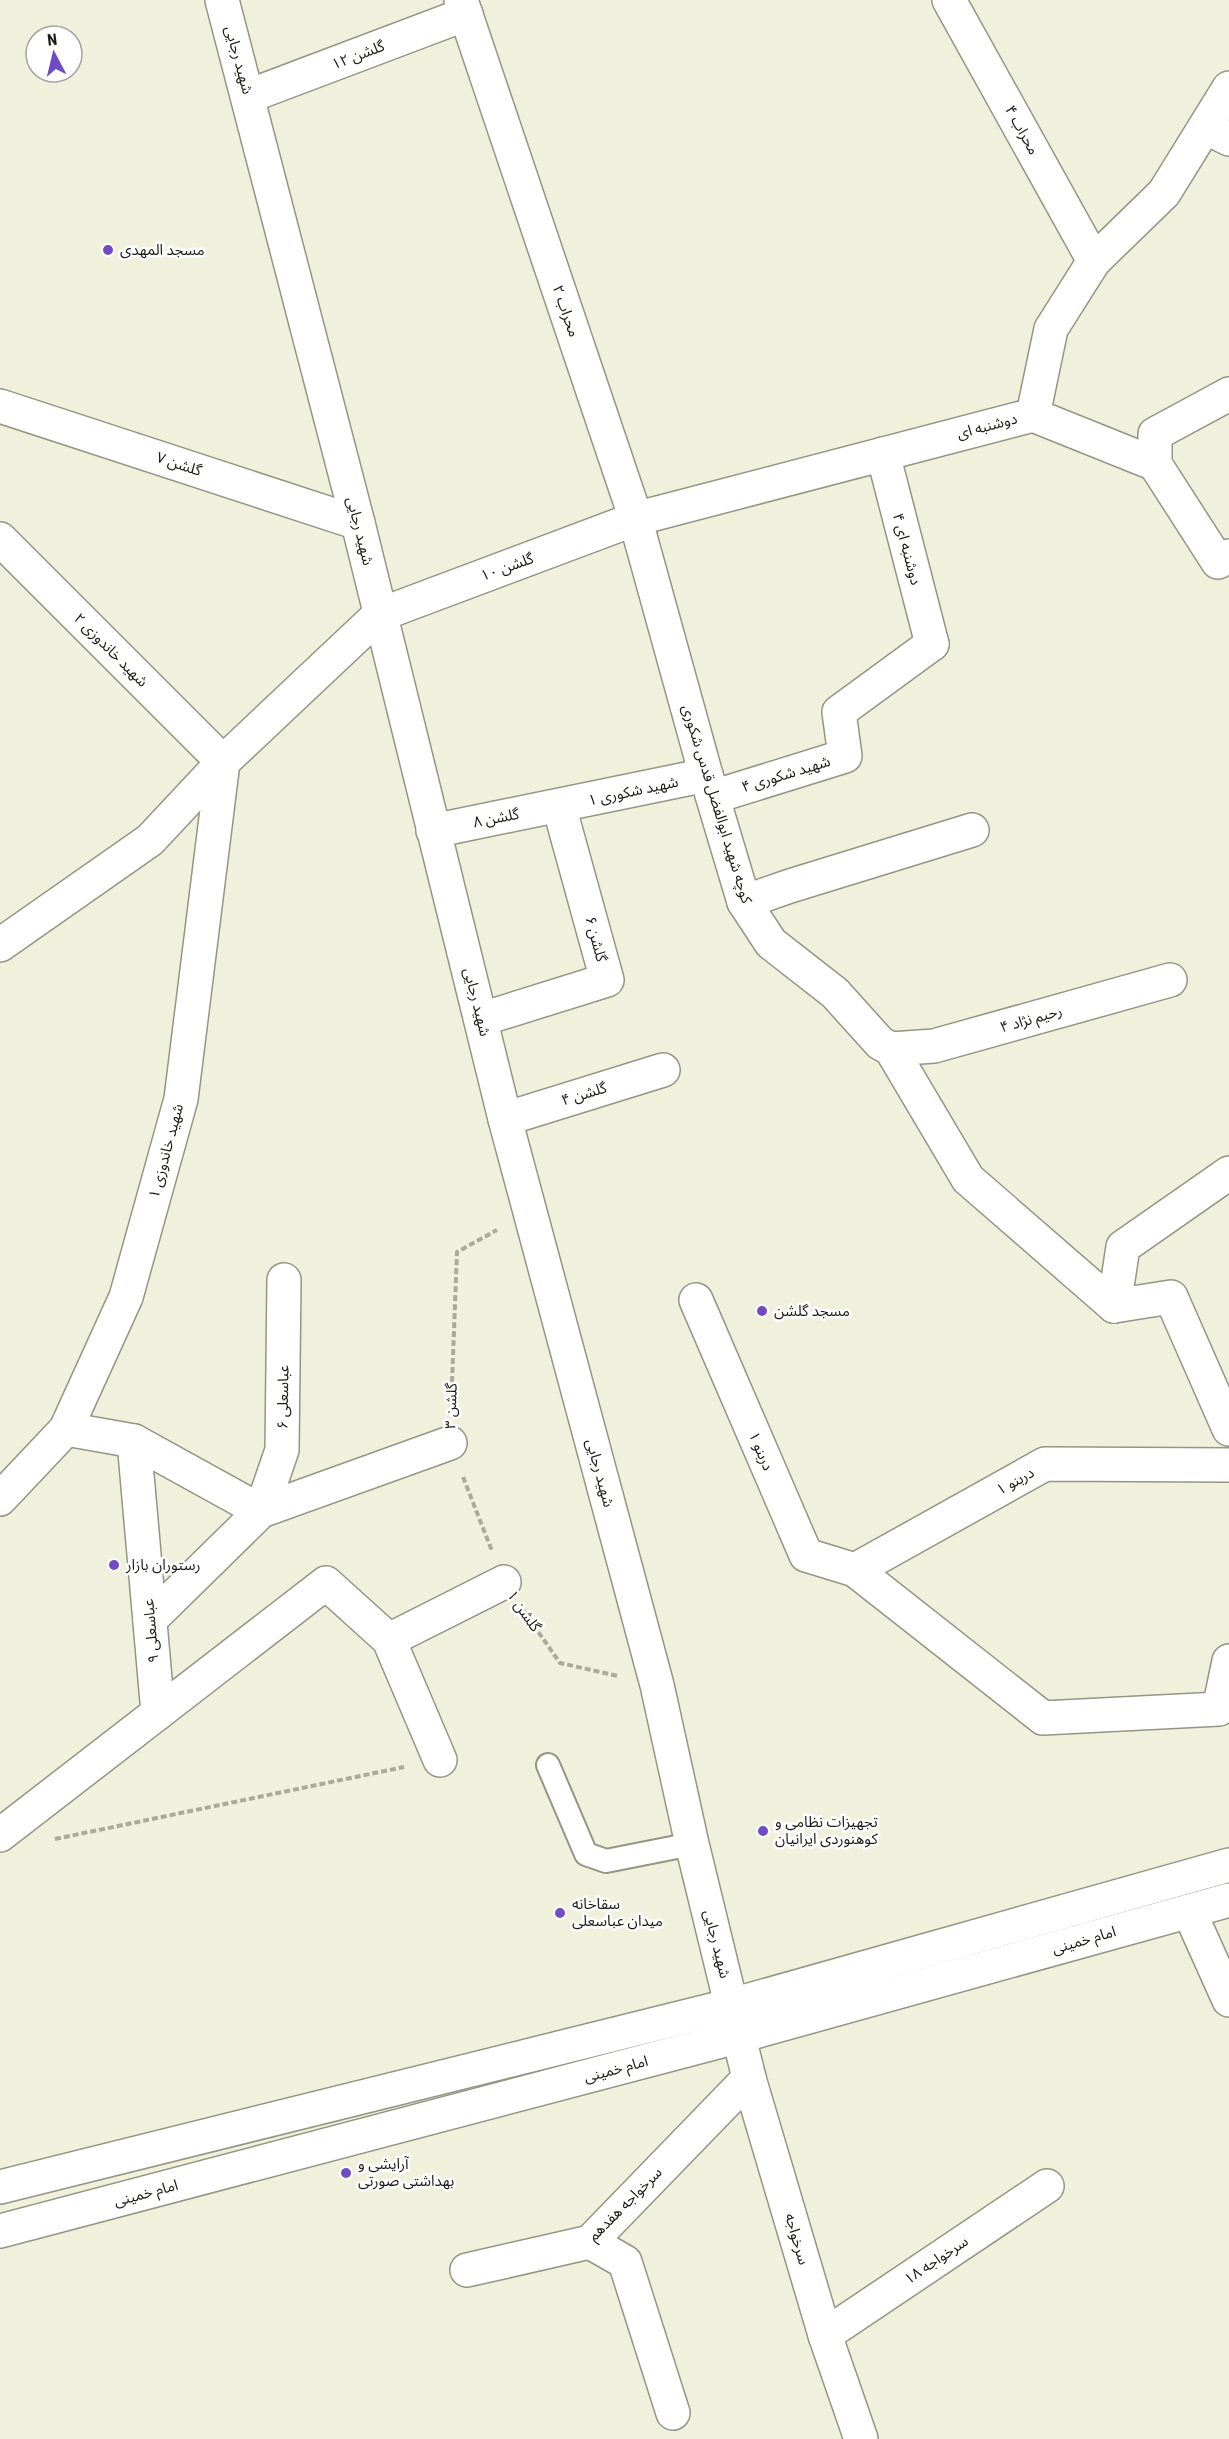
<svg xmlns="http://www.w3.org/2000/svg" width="1229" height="2439" font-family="'Roboto Condensed','Noto Sans Arabic',sans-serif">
	<rect width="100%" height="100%" fill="#f0f1dd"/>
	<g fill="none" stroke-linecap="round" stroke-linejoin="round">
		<defs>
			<path id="service" d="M548 1765 586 1854 606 1861 692 1844"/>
			<g id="pedestrian">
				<path d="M1205 127 1229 139"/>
				<path d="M1155 464V434L1229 394"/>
				<path d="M713 797 845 756 839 712 932 644"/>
				<path d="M744 902 790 886 972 830"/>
				<path d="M696 1300 806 1555 855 1570"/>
			</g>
			<g id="minor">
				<path d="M461 0 632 507 706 775 744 902 771 943 835 993 880 1043 891 1049 968 1179 1114 1306"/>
				<path d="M949 0 1094 261"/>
				<path d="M249 96 466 14"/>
				<path d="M0 406 358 523"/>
				<path d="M1033 415 1155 464 1218 562 1229 556"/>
				<path d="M883 454 932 644"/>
				<path d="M0 539 223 762"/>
				<path d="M433 831 706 775"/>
				<path d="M0 945 150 840 223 762 379 615 635 519 1033 415 1051 329 1094 261 1164 193 1229 88"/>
				<path d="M482 1019 607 980 559 806"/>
				<path d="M891 1049 934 1046 1170 980"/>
				<path d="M505 1119 663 1070"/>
				<path d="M1114 1306 1171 1297 1229 1429"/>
				<path d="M1114 1306 1123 1247 1229 1173"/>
				<path d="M66 1429 134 1441 261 1511"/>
				<path d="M134 1441 158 1713"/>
				<path d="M1229 1465 1045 1464 855 1570 1043 1718 1219 1709 1229 1661"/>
				<path d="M0 1499 66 1429 126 1297 181 1099 223 762"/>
				<path d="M261 1511 282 1450 284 1280"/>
				<path d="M150 1620 261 1511 450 1443"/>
				<path d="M389 1640 504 1582"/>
				<path d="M0 1835 326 1583 389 1640 440 1760"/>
				<path d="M1189 1911 1229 2000"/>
				<path d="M590 2242 625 2262 673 2413"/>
				<path d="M467 2270 590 2242 749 2078"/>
				<path d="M825 2335 1047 2186"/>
			</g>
			<path id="secondary" d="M222 0 358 523 505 1119 657 1685 692 1844 749 2078 825 2335 861 2439"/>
			<g id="primary">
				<path d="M0 2187 732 2005 1229 1865"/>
				<path d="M0 2231 740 2036 1229 1900"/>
			</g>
		</defs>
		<use href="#service" stroke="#949582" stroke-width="26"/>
		<use href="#pedestrian" stroke="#949582" stroke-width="36"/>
		<use href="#minor" stroke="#949582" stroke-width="36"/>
		<use href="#secondary" stroke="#949582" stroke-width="36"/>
		<use href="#primary" stroke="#949582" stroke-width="36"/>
		<g stroke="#a9aa9a" stroke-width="4" stroke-dasharray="6 3" stroke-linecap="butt">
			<path d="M451 1409 457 1252 497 1230"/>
			<path d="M463 1477 492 1551"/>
			<path d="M523 1610 560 1663 618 1676"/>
			<path d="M55 1839 404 1767"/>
		</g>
		<use href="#service" stroke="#fff" stroke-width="22"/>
		<use href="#pedestrian" stroke="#fff" stroke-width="33"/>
		<use href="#minor" stroke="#fff" stroke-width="33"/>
		<use href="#secondary" stroke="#fff" stroke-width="33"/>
		<use href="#primary" stroke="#fff" stroke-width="33"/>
	</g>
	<g fill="#714bc4" stroke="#fff" stroke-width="2">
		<circle cx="108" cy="250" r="6"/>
		<circle cx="762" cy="1311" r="6"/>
		<circle cx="114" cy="1565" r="6"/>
		<circle cx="763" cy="1831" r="6"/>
		<circle cx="560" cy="1913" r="6"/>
		<circle cx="346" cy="2173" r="6"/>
	</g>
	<g text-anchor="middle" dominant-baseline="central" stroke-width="5" stroke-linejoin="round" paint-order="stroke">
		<g font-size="15" fill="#1a1b14" stroke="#fff">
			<text transform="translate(358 55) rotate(-21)">۱۲ گلشن</text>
			<text transform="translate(239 60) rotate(75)">شهید رجایی</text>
			<text transform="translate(1022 130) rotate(61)">۴ محراب</text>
			<text transform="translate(566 311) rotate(71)">۲ محراب</text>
			<text transform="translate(987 426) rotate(-15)">دوشنبه ای</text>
			<text transform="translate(179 464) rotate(18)">۷ گلشن</text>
			<text transform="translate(360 531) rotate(76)">شهید رجایی</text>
			<text transform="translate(907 549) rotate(75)">۴ دوشنبه ای</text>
			<text transform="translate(507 567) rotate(-20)">۱۰ گلشن</text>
			<text transform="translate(111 650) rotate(45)">۲ شهید خاندوزی</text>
			<text transform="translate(786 774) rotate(-17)">۴ شهید شکوری</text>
			<text transform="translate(633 791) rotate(-12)">۱ شهید شکوری</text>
			<text transform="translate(717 804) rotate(73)">کوچه شهید ابوالفضل قدس شکوری</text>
			<text transform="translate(496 818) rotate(-11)">۸ گلشن</text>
			<text transform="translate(596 939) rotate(75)">۶ گلشن</text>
			<text transform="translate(477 1002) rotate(76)">شهید رجایی</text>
			<text transform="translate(1031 1019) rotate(-16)">رحیم نژاد ۴</text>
			<text transform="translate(584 1094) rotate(-17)">۴ گلشن</text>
			<text transform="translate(166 1151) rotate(-75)">۱ شهید خاندوزی</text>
			<text transform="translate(283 1397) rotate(-89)">۶ عباسعلی</text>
			<text transform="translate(451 1406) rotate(-88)">۳ گلشن</text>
			<text transform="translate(761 1451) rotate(67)">۱ دربنو</text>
			<text transform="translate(600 1473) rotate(75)">شهید رجایی</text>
			<text transform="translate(1015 1481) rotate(-29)">دربنو ۱</text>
			<text transform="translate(524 1611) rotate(55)">۱ گلشن</text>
			<text transform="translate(151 1631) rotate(-95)">۹ عباسعلی</text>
			<text transform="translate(1084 1940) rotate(-16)">امام خمینی</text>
			<text transform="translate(717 1944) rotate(76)">شهید رجایی</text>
			<text transform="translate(616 2069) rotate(-15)">امام خمینی</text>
			<text transform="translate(146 2193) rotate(-15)">امام خمینی</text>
			<text transform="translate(625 2204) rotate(-45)">سرخواجه هفدهم</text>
			<text transform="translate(797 2239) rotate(74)">سرخواجه</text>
			<text transform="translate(936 2260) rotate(-34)">۱۸ سرخواجه</text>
		</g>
		<g font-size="15" fill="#1a1b14" stroke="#fff" text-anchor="start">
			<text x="120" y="250">مسجد المهدی</text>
			<text x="774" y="1311">مسجد گلشن</text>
			<text x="126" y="1565">رستوران بازار</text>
			<text x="775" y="1822">تجهیزات نظامی و<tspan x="775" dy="17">کوهنوردی ایرانیان</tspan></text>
			<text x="572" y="1904">سقاخانه<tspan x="572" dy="17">میدان عباسعلی</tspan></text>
			<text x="358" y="2164">آرایشی و<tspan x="358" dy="17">بهداشتی صورتی</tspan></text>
		</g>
	</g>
	<g transform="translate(54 54) rotate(353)"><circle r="28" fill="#ffffff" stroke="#a3a4a1" stroke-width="1.5"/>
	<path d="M0-4.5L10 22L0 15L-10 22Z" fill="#714bc4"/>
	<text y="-9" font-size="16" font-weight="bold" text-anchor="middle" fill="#1a1b14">N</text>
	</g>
</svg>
